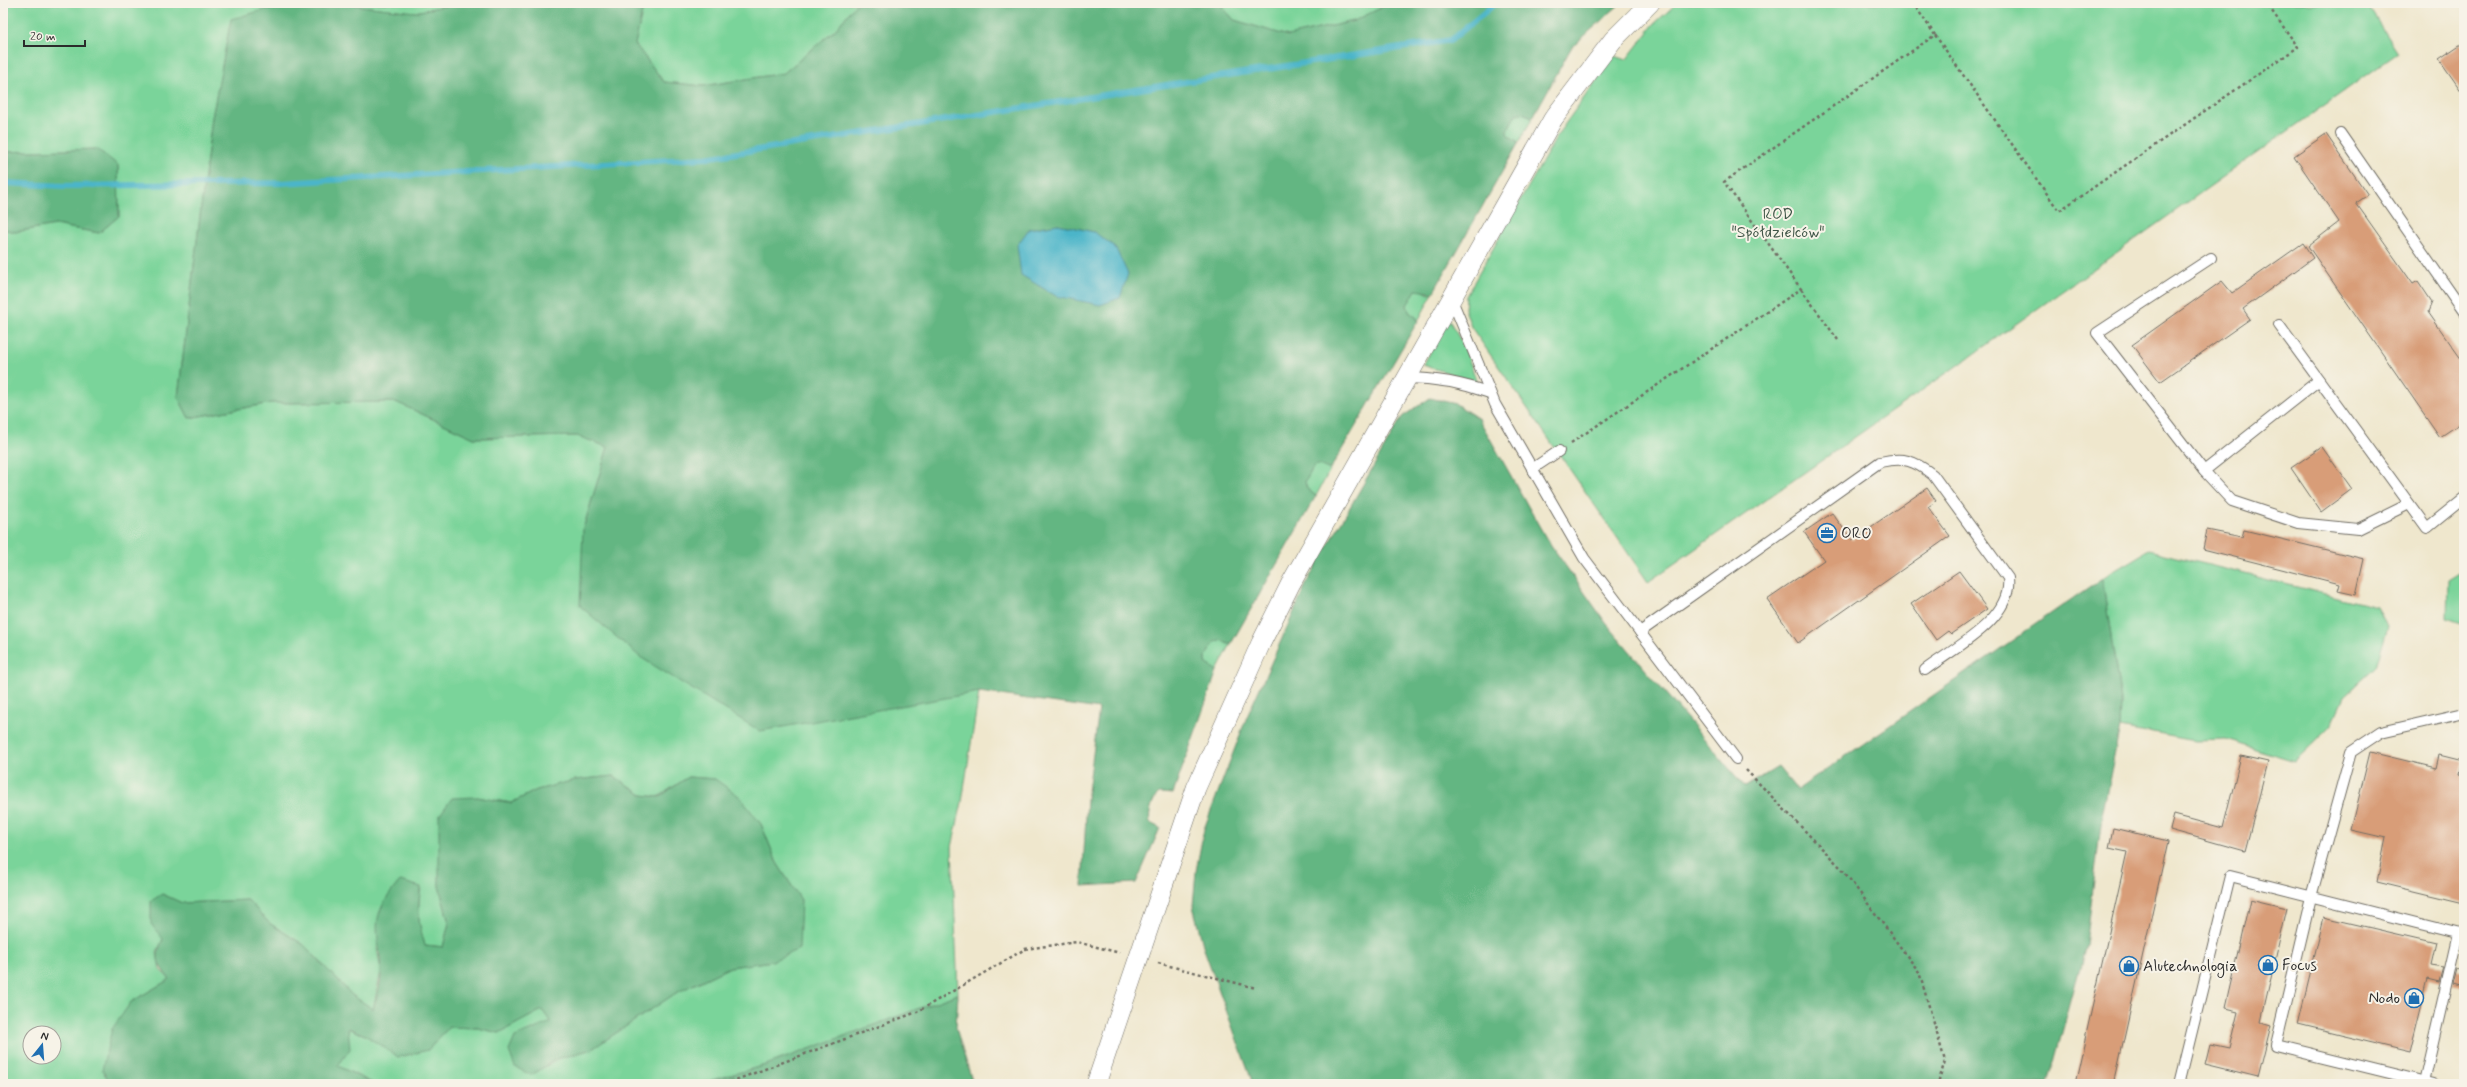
<svg xmlns="http://www.w3.org/2000/svg" width="2467" height="1087" font-family="Mynerve,sans-serif">
	<rect width="100%" height="100%" fill="#f7f3e8"/>
	<filter id="ink" filterUnits="userSpaceOnUse"><feTurbulence type="fractalNoise" baseFrequency=".025" numOctaves="2"/><feDisplacementMap in="SourceGraphic" scale="8" xChannelSelector="R" yChannelSelector="G"/><feConvolveMatrix kernelMatrix="1 2 1 2 8 2 1 2 1" color-interpolation-filters="sRGB"/></filter>
	<filter id="wash" filterUnits="userSpaceOnUse"><feTurbulence type="fractalNoise" baseFrequency=".012" numOctaves="4" result="noise"/><feDisplacementMap in="SourceGraphic" scale="16" xChannelSelector="R" yChannelSelector="G"/><feGaussianBlur stdDeviation="0.9" result="paint"/><feColorMatrix in="noise" values="0 0 0 0 0 0 0 0 0 0 0 0 0 0 0 0 0 1.4 0 .05"/><feComposite in="paint" operator="in"/></filter>
	<g filter="url(#wash)">
		<rect width="100%" height="100%" fill="#efe7cd"/>
		<g fill="#7ad49a" stroke="#528062" fill-rule="evenodd">
			<path d="M3 3H290L231 20 212 118 178 397 189 418 271 403 396 402 474 438 578 436 608 447 583 529 927 699 979 692 962 802 952 847 958 994 766 1065 698 1084H374L338 1066 347 1028 365 1035 399 1057 428 1050 449 1027 478 1028 499 1033 542 1010 551 1022 537 1030 531 1075 557 1059 592 1049 676 993 730 967 772 961 801 900 777 863 761 824 715 779 688 777 658 797 642 795 614 776 575 780 537 790 511 803 477 797 440 853 439 886 449 923 443 947 425 945C418 925 417 909 421 888L377 948 381 971 373 1010 352 995 304 945 269 923 248 900 182 903 162 894 163 939 157 952 160 970 170 979 131 1002 102 1070 111 1084H3V229L15 232 55 225 99 233 119 216 118 166 97 149 3 152ZM30 1033H54V1057H30Z"/>
			<path d="M334 3H459L415 12Z"/>
			<path d="M644 3H857L836 29 784 73 703 86 664 82 635 44Z"/>
			<path d="M1219 3H1391L1354 21 1288 36 1234 20Z"/>
			<path d="M1677 3H2366L2398 53 1951 370 1648 582 1471 327 1465 309 1466 296 1560 131 1614 56 1626 60 1654 24Z"/>
			<path d="M1516 113H1522L1533 117 1518 144 1517 141 1507 135V131Z"/>
			<path d="M1420 289 1429 294 1433 293 1418 321 1416 317 1409 312 1407 305 1416 290Z"/>
			<path d="M1449 320 1464 346 1477 382 1423 365Z"/>
			<path d="M1319 464 1328 469 1331 468 1316 496 1307 489 1305 482 1314 466Z"/>
			<path d="M2149 550 2377 607 2388 626 2376 667 2344 697 2331 726 2295 761 2226 740 2195 741 2120 727 2121 701 2102 578Z"/>
			<path d="M2464 570V624L2447 618 2448 580Z"/>
			<path d="M1221 640 1228 644 1232 642 1217 671 1206 663V656L1215 641Z"/>
		</g>
		<g fill="#63b682" stroke="#477056" fill-rule="evenodd">
			<path d="M290 3H334L415 12 459 3H644L635 44 664 82 703 86 784 73 836 29 857 3H1219L1234 20 1288 36 1354 21 1391 3H1621L1571 48 1533 117 1522 113 1516 114 1507 131 1508 135 1517 141 1518 144 1433 293 1416 290 1407 305 1409 312 1416 317 1418 321 1331 468 1328 469 1319 465 1314 466 1305 482 1307 489 1316 496 1232 642 1228 644 1221 640 1215 641 1206 656V663L1217 671 1173 794 1159 793C1152 799 1148 815 1150 823L1160 828 1136 883 1082 886 1087 799 1099 709 979 692 760 731 640 657 580 606 583 529 608 447 577 436 474 438 396 402 271 403 189 418 178 397 212 118 231 19ZM1058 224 1094 232 1029 229Z"/>
			<path d="M97 149 118 165 119 216 99 233 55 225 15 232 3 229V152Z"/>
			<path d="M1430 398 1456 404 1479 419 1546 538 1606 623 1745 787 1778 767 1797 790 2102 578 2121 701 2120 727 2102 816 2086 945 2048 1084H1253L1204 949 1193 906 1196 871 1204 829 1246 719 1309 578 1402 417Z"/>
			<path d="M614 776 642 795 659 797 688 777 715 779 739 796 761 824 777 863 801 900 799 949 772 961 730 967 676 993 592 1049 557 1059 531 1075 515 1067 509 1051 515 1037 551 1022 542 1010 499 1033 478 1028 449 1027 428 1050 398 1057 365 1035 348 1028 350 1049 338 1066 374 1084H111L102 1070 112 1029 131 1002 170 979C156 964 155 957 163 939L151 924V901L162 894 182 903 248 900 269 923 304 945 352 995 373 1009C376 998 382 982 381 970 378 926 368 918 400 881L421 887C417 908 418 924 425 945L443 947 449 923 439 886V816L452 798 477 797 511 803 537 790 575 780Z"/>
			<path d="M958 994 956 1028 973 1084H698L766 1065Z"/>
		</g>
		<path fill="#4bb5c9" stroke="#3b707a" d="M1058 224 1094 232 1115 247 1128 274 1120 298 1100 305 1056 296 1021 275 1017 245 1029 229Z"/>
		<g fill="none" stroke-linecap="round" stroke-linejoin="round">
			<path stroke="#4bb5c9" stroke-width="6" d="M3 183 65 186 281 183 705 158 1451 40 1496 3"/>
		</g>
		<g id="blocks">
			<g fill="#d89d78">
				<path d="M2464 42V95L2439 59Z"/>
				<path d="M2326 134 2368 195 2356 203 2413 284 2418 281 2432 302 2428 312 2464 363V421L2440 437 2308 246 2339 222 2294 156Z"/>
				<path d="M2303 243 2313 258 2243 309 2250 319 2160 382 2132 345 2222 281 2232 293Z"/>
				<path d="M2322 447 2352 489 2321 512 2291 468Z"/>
				<path d="M1927 488 1936 501 1928 507 1950 536 1798 643 1767 599 1824 560 1804 532 1832 513 1852 540Z"/>
				<path d="M2207 530 2242 537 2244 530 2364 559 2356 595 2338 591 2340 584 2203 549Z"/>
				<path d="M1959 571 1987 609 1951 634 1948 631 1936 640 1911 604Z"/>
				<path d="M2370 752 2436 768 2439 755 2463 761 2460 774 2464 775V903L2377 882 2386 838 2351 830Z"/>
				<path d="M2241 756 2268 762 2245 851 2170 830 2174 815 2223 828Z"/>
				<path d="M2113 828 2168 841 2114 1084H2075L2127 852 2109 848Z"/>
				<path d="M2250 899 2287 908 2261 1022 2271 1025 2258 1077 2205 1064 2210 1044 2229 1048 2238 1011 2225 1008Z"/>
				<path d="M2324 917 2436 943 2431 965 2444 967 2440 982 2428 979 2410 1052 2298 1025Z"/>
				<path d="M2457 969 2464 971V988L2453 985Z"/>
			</g>
		</g>
	</g>
	<g filter="url(#ink)">
		<use href="#blocks" fill-opacity="0" stroke="#706d64" stroke-width="1"/>
		<g fill="none" stroke-linecap="round" stroke-linejoin="round">
			<defs>
				<g id="lane">
					<path d="M2340 133 2464 312"/>
					<path d="M2211 258 2097 333 2204 471 2232 501 2298 523 2358 529 2409 504"/>
					<path d="M1452 300 1495 404 1584 558 1736 759"/>
					<path d="M2279 325 2427 528 2464 498"/>
					<path d="M1407 378C1437 378 1462 383 1490 393"/>
					<path d="M1532 469 1559 451"/>
					<path d="M2204 471 2319 380"/>
					<path d="M1640 632 1880 462C1904 457 1914 460 1933 475L2008 578C2013 619 1954 648 1925 670"/>
					<path d="M2424 1082 2458 934"/>
					<path d="M2179 1084 2230 876 2464 935"/>
					<path d="M2434 1084 2276 1045 2311 897 2351 752 2381 732 2464 713"/>
				</g>
				<path id="street" d="M1096 1084 1196 788 1261 643 1291 583 1553 119 1613 40 1650 3"/>
			</defs>
			<use href="#lane" stroke="#706d64" stroke-width="12"/>
			<use href="#street" stroke="#706d64" stroke-width="20"/>
			<g stroke="#706d64" stroke-width="2.5" stroke-dasharray="3 3" stroke-linecap="butt">
				<path d="M1913 3 1935 35"/>
				<path d="M1801 289 1838 340"/>
				<path d="M1571 443 1801 289 1724 182 1935 35 2059 211 2298 47 2266 3"/>
				<path d="M1746 770 1842 869 1919 972 1945 1061 1938 1084"/>
				<path d="M1158 963 1256 988"/>
				<path d="M725 1084 917 1012 1025 949 1077 942 1120 953"/>
			</g>
			<use href="#lane" stroke="#fff" stroke-width="10"/>
			<use href="#street" stroke="#fff" stroke-width="19"/>
		</g>
	</g>
	<defs>
		<symbol id="office-ring" viewBox="-11 -11 22 22"><circle r="9.5" fill="#f7f3e8" stroke="#1f6fb2" stroke-width="1.5"/><path d="M-6-3h4V-5.5h4V-3h4V5H-6ZM-1-4.5V-3h2v-1.5ZM-6 0V1H6V0Z" fill="#1f6fb2"/></symbol>
		<symbol id="shop-ring" viewBox="-11 -11 22 22"><circle r="9.5" fill="#f7f3e8" stroke="#1f6fb2" stroke-width="1.5"/><path d="M-5-2.5h2.3a2.7 3.5 0 0 1 5.4 0H5L5.5 6h-11ZM-1.5-2.5h3a1.5 2.3 0 0 0-3 0Z" fill="#1f6fb2"/></symbol>
	</defs>
	<g fill-rule="evenodd">
		<use href="#office-ring" x="1816" y="522" width="22" height="22"/>
		<use href="#shop-ring" x="2257" y="954" width="22" height="22"/>
		<use href="#shop-ring" x="2118" y="955" width="22" height="22"/>
		<use href="#shop-ring" x="2403" y="987" width="22" height="22"/>
	</g>
	<g text-anchor="middle" dominant-baseline="central" stroke-width="4" stroke-linejoin="round" paint-order="stroke">
		<g font-size="16" fill="#3f5547" stroke="#f7f3e8">
			<text x="1778" y="214">ROD<tspan x="1778" dy="18">"Spółdzielców"</tspan></text>
		</g>
		<g font-size="16" fill="#2b2b2b" stroke="#f7f3e8" text-anchor="start">
			<text x="1841" y="533">ORO</text>
			<text x="2282" y="965">Focus</text>
			<text x="2143" y="966">Alutechnologia</text>
			<text x="2400" y="998" text-anchor="end">Nodo</text>
		</g>
	</g>
	<rect width="2467" height="1087" fill="none" stroke="#f7f3e8" stroke-width="16"/>
	<g transform="translate(42 1045) rotate(17)"><circle r="19" fill="#f7f3e8" stroke="#a5a39c"/>
	<path d="M0-3L7 15L0 10L-7 15Z" fill="#1f6fb2"/>
	<text y="-6" font-size="11" font-weight="bold" text-anchor="middle" fill="#2b2b2b">N</text>
	</g>
	<path d="M24 40v6h61v-6" fill="none" stroke="#2b2b2b" stroke-width="2"/>
	<text x="30" y="40" font-size="12" fill="#2b2b2b" stroke="#f7f3e8" stroke-width="3" paint-order="stroke">20 m</text>
</svg>
